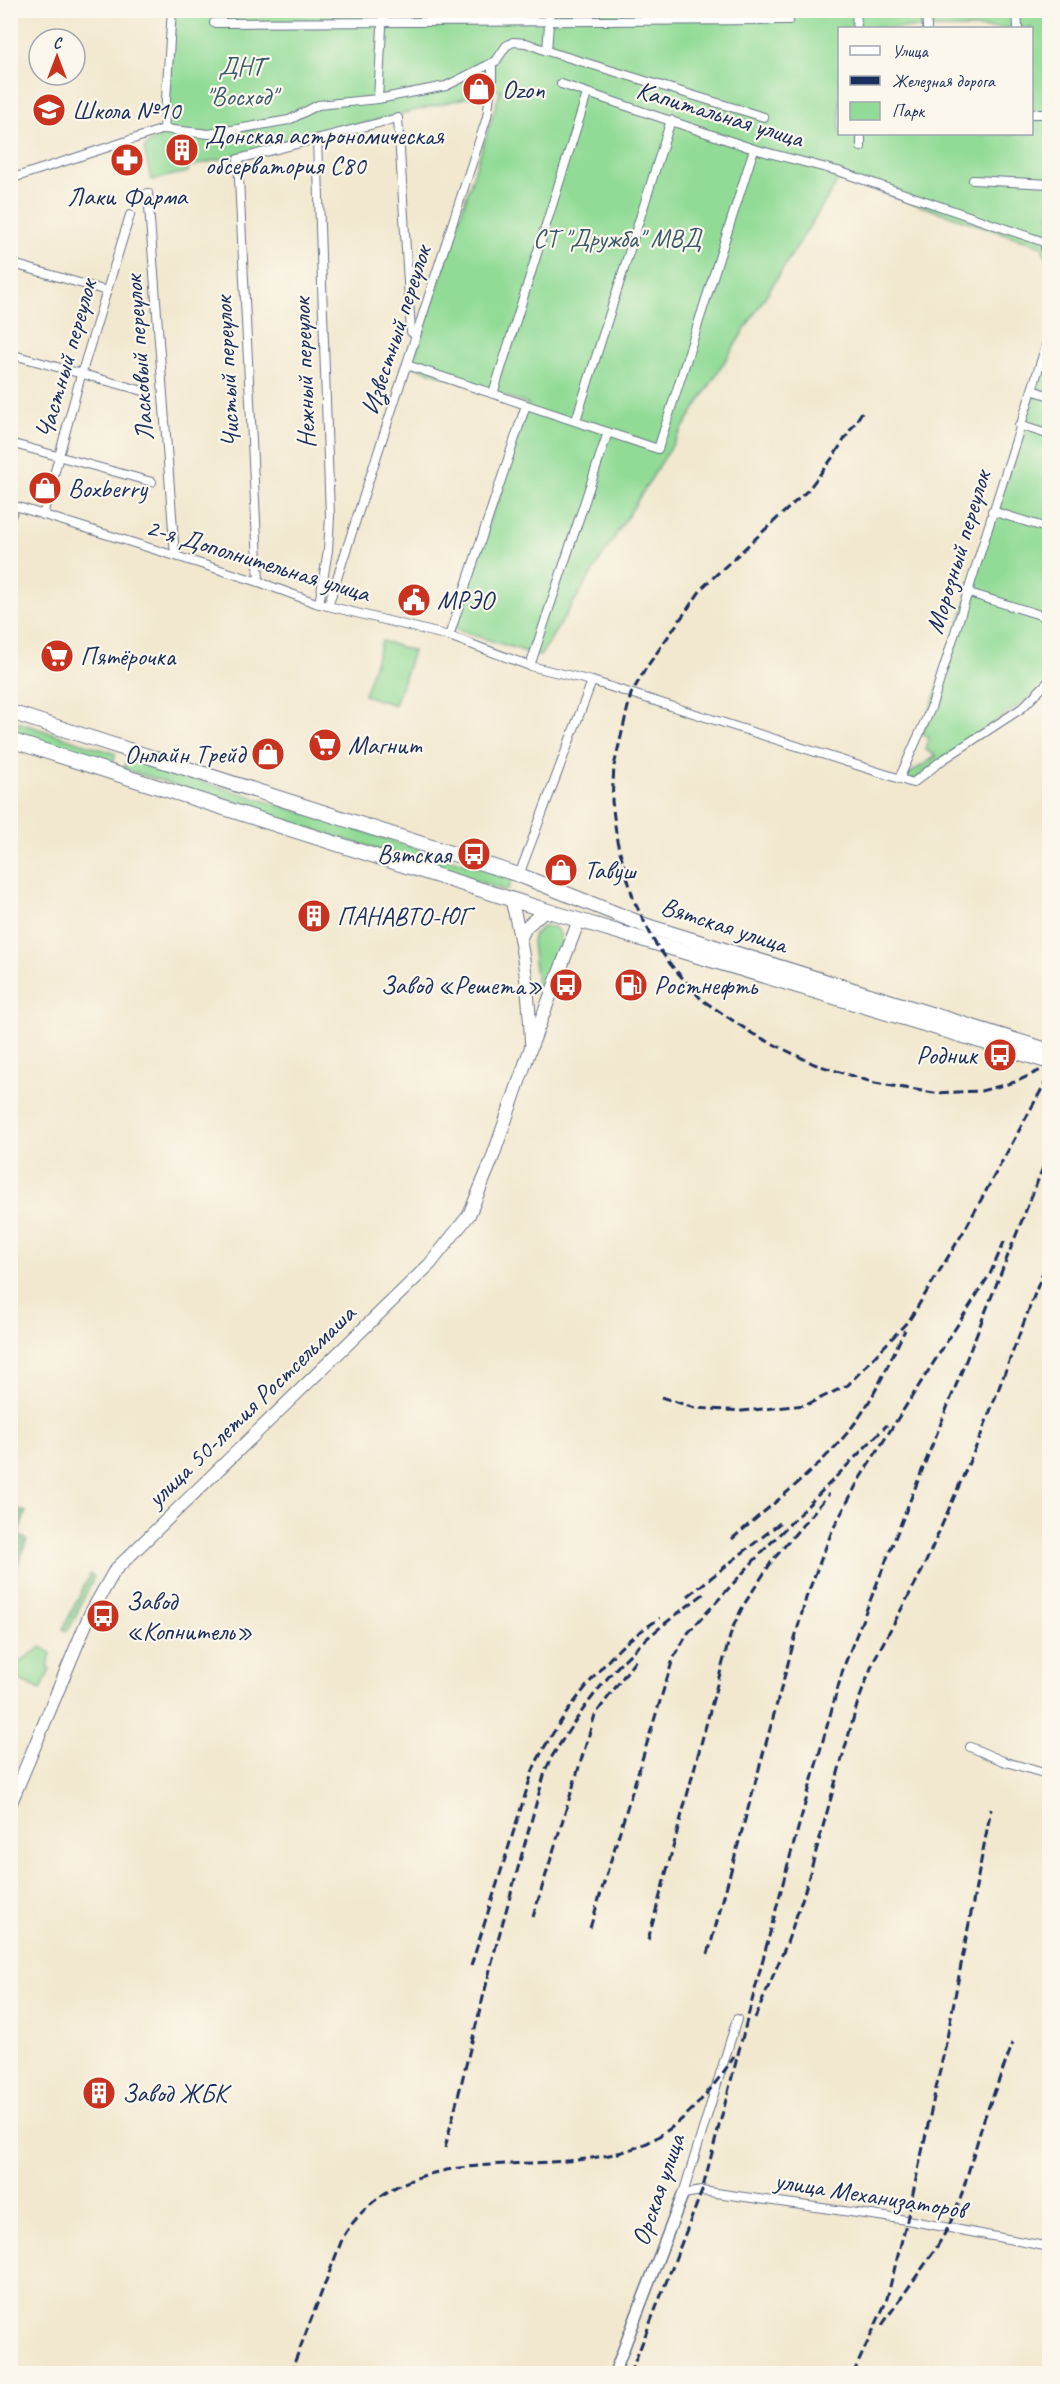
<svg xmlns="http://www.w3.org/2000/svg" width="1060" height="2384" font-family="Caveat,sans-serif">
	<rect width="100%" height="100%" fill="#fbf7ec"/>
	<filter id="ink" filterUnits="userSpaceOnUse"><feTurbulence type="fractalNoise" baseFrequency=".0167" numOctaves="2"/><feDisplacementMap in="SourceGraphic" scale="12" xChannelSelector="R" yChannelSelector="G"/><feConvolveMatrix kernelMatrix="1 2 1 2 8 2 1 2 1" color-interpolation-filters="sRGB"/></filter>
	<filter id="wash" filterUnits="userSpaceOnUse"><feTurbulence type="fractalNoise" baseFrequency=".008" numOctaves="4" result="noise"/><feDisplacementMap in="SourceGraphic" scale="24" xChannelSelector="R" yChannelSelector="G"/><feGaussianBlur stdDeviation="1.35" result="paint"/><feColorMatrix in="noise" values="0 0 0 0 0 0 0 0 0 0 0 0 0 0 0 0 0 1.4 0 .05"/><feComposite in="paint" operator="in"/></filter>
	<g filter="url(#wash)">
		<rect width="100%" height="100%" fill="#f2e8cf"/>
		<g fill="#92db96" stroke="#56857a" stroke-width="1.5" fill-rule="evenodd">
			<path d="M176 11H1049V264L1042 246 839 179 540 656 454 629 528 404 412 366 501 89 188 167V172L151 180 144 148 163 133ZM840 28H1032V134H840Z"/>
			<path d="M1049 351V684L912 781 903 778 936 756 926 750 929 736 922 735Z"/>
			<path d="M382 641 413 651 395 705 364 695Z"/>
			<path d="M11 720 116 754 112 765 11 732Z"/>
			<path d="M127 758 505 876 511 880 508 890H503L124 769Z"/>
			<path d="M543 927H554L559 932 562 942 541 1004 539 1003 532 942 534 934Z"/>
			<path d="M90 1574 94 1576 71 1625 66 1631 63 1629Z"/>
			<path d="M42 1647 51 1653 47 1666 50 1669 41 1690 11 1676 10 1668Z"/>
		</g>
		<path fill="#75bb7f" stroke="#48756e" stroke-width="1.5" d="M18 1509 26 1512 18 1534 27 1540 11 1584V1531Z"/>
	</g>
	<g filter="url(#ink)">
		<g fill="none" stroke-linecap="round" stroke-linejoin="round">
			<defs>
				<g id="minor">
					<path d="M856 10 857 28"/>
					<path d="M926 10 927 28"/>
					<path d="M1017 10 1018 28"/>
					<path d="M214 23 789 20"/>
					<path d="M547 51 550 10"/>
					<path d="M561 84 754 149 838 171 1044 242 1050 272"/>
					<path d="M378 99 383 10"/>
					<path d="M1032 114H1050"/>
					<path d="M164 129 209 134 289 120 318 105 378 99 446 86 496 61 506 46 513 42 526 43 547 51 764 117"/>
					<path d="M861 134V147"/>
					<path d="M317 139 330 517 328 550 319 604"/>
					<path d="M10 179 164 129 172 10"/>
					<path d="M973 180 1050 184"/>
					<path d="M148 193 175 556"/>
					<path d="M10 263 107 291"/>
					<path d="M10 354 147 392"/>
					<path d="M407 365 658 449 754 149"/>
					<path d="M1032 390 1050 396"/>
					<path d="M493 394 587 94"/>
					<path d="M576 420 671 120"/>
					<path d="M1019 425 1050 435"/>
					<path d="M10 443 152 482"/>
					<path d="M992 511 1050 529"/>
					<path d="M43 515 81 375 130 215"/>
					<path d="M10 519 15 506 259 582 316 603 449 636 530 666 592 681 913 783 941 761 1022 708 1050 680"/>
					<path d="M259 582 238 159 398 118 411 332 416 336"/>
					<path d="M966 592 1050 618"/>
					<path d="M328 606 487 117 492 80V63"/>
					<path d="M449 636 526 405"/>
					<path d="M530 666 608 432"/>
					<path d="M899 779 931 708 1050 333"/>
					<path d="M519 875 592 681"/>
					<path d="M970 1747 1003 1761 1050 1775"/>
					<path d="M737 2019 683 2194 702 2191 907 2220 1050 2247"/>
				</g>
				<path id="tertiary" d="M614 2374 683 2194"/>
				<g id="secondary">
					<path d="M511 899C524 946 529 994 531 1042"/>
					<path d="M521 937 526 927 545 910"/>
					<path d="M10 1805 90 1614 115 1570 430 1264 469 1215 491 1162 531 1047 579 920"/>
				</g>
				<g id="primary">
					<path d="M10 712 519 875 647 926 1050 1051"/>
					<path d="M10 740 545 910 1050 1062"/>
				</g>
			</defs>
			<use href="#minor" stroke="#667086" stroke-width="10"/>
			<use href="#tertiary" stroke="#667086" stroke-width="13"/>
			<use href="#secondary" stroke="#667086" stroke-width="14"/>
			<use href="#primary" stroke="#667086" stroke-width="16"/>
			<use href="#minor" stroke="#fff" stroke-width="8"/>
			<use href="#tertiary" stroke="#fff" stroke-width="10"/>
			<use href="#secondary" stroke="#fff" stroke-width="12"/>
			<use href="#primary" stroke="#fff" stroke-width="14"/>
			<g stroke="#1b2f5e" stroke-width="3" stroke-dasharray="9 4.5" stroke-linecap="butt">
				<path d="M862 412 833 457 808 490 703 587 646 668 631 694 614 766 612 801 617 841 634 901 655 943 671 965 702 1000 753 1034 814 1064 875 1083 934 1093 981 1091 1015 1082 1050 1066"/>
				<path d="M661 1397 695 1408 742 1411 806 1405 848 1385 910 1319 964 1231 1050 1074"/>
				<path d="M732 1539C774 1502 825 1465 858 1419 877 1392 890 1360 905 1330"/>
				<path d="M688 1596 780 1523"/>
				<path d="M533 1917 595 1715 638 1657"/>
				<path d="M590 1928 673 1659 688 1633 760 1554 887 1425"/>
				<path d="M648 1940 732 1629 743 1606 772 1561 829 1494"/>
				<path d="M708 1954 806 1598 832 1531 860 1478 990 1274 1005 1240"/>
				<path d="M471 1966 533 1770C548 1734 591 1677 619 1649 631 1637 646 1628 660 1618"/>
				<path d="M755 2018 787 1943 804 1894 857 1705 874 1660 922 1571 981 1435 1050 1254"/>
				<path d="M445 2148 495 1950 545 1772 551 1758C573 1723 597 1687 626 1658 650 1634 678 1613 705 1593"/>
				<path d="M882 2325 935 2250 948 2228 960 2200 984 2119 1013 2043"/>
				<path d="M290 2374 343 2237C397 2149 500 2170 586 2159 610 2155 635 2151 656 2138 688 2119 713 2088 734 2057"/>
				<path d="M630 2374 702 2191 788 1864 844 1666 1050 1150"/>
				<path d="M853 2374 886 2302 907 2220 946 2043 991 1809"/>
			</g>
		</g>
	</g>
	<defs>
		<symbol id="shop-disc" viewBox="-11 -11 22 22"><circle r="9.5" fill="#c8321e" stroke="#fbf7ec"/><path d="M-5-2.5h2.3a2.7 3.5 0 0 1 5.4 0H5L5.5 6h-11ZM-1.5-2.5h3a1.5 2.3 0 0 0-3 0Z" fill="#fff"/></symbol>
		<symbol id="school-disc" viewBox="-11 -11 22 22"><circle r="9.5" fill="#c8321e" stroke="#fbf7ec"/><path d="M0-5L7-2L0 1L-7-2ZM-4 1L0 2.5L4 1V4Q0 6-4 4Z" fill="#fff"/></symbol>
		<symbol id="building-disc" viewBox="-11 -11 22 22"><circle r="9.5" fill="#c8321e" stroke="#fbf7ec"/><path d="M-4-6H4V6H1V3H-1V6H-4ZM-2.5-4.3h1.7v1.8h-1.7ZM.8-4.3h1.7v1.8H.8ZM-2.5-1h1.7V.8h-1.7ZM.8-1h1.7V.8H.8Z" fill="#fff"/></symbol>
		<symbol id="pharmacy-disc" viewBox="-11 -11 22 22"><circle r="9.5" fill="#c8321e" stroke="#fbf7ec"/><path d="M-2-6h4v4h4v4h-4v4h-4v-4h-4v-4h4Z" fill="#fff"/></symbol>
		<symbol id="civic-disc" viewBox="-11 -11 22 22"><circle r="9.5" fill="#c8321e" stroke="#fbf7ec"/><path d="M-.6-6.5H3V-4.5H.6V-3L4-1V1h2V6H-6V1h2V-1L-.6-3ZM-1.2 2.5V6h2.4V2.5Z" fill="#fff"/></symbol>
		<symbol id="supermarket-disc" viewBox="-11 -11 22 22"><circle r="9.5" fill="#c8321e" stroke="#fbf7ec"/><path d="M-6-5.5h2.5l.6 2H6L4.5 2H-2.5L-4.4-4H-6ZM-1.5 3.2a1.3 1.3 0 1 0 .1 0ZM3 3.2a1.3 1.3 0 1 0 .1 0Z" fill="#fff"/></symbol>
		<symbol id="bus-disc" viewBox="-11 -11 22 22"><circle r="9.5" fill="#c8321e" stroke="#fbf7ec"/><path d="M-5-6H5V4H4V6H2V4H-2V6H-4V4H-5ZM-3.5-4V0h7V-4ZM-3.5 1.2v1.5H-2V1.2ZM2 1.2v1.5H3.5V1.2Z" fill="#fff"/></symbol>
		<symbol id="fuel-disc" viewBox="-11 -11 22 22"><circle r="9.5" fill="#c8321e" stroke="#fbf7ec"/><path d="M-5.5-6h7V0h2V4h1.3V-2.5L3-4.5l.8-.8L6-3V5H2.5V1h-1V6h-7ZM-4.2-4.7v3.2H.2V-4.7Z" fill="#fff"/></symbol>
	</defs>
	<g fill-rule="evenodd">
		<use href="#shop-disc" x="460" y="70" width="38" height="38"/>
		<use href="#school-disc" x="30" y="91" width="38" height="38"/>
		<use href="#building-disc" x="163" y="131" width="38" height="38"/>
		<use href="#pharmacy-disc" x="108" y="141" width="38" height="38"/>
		<use href="#shop-disc" x="26" y="469" width="38" height="38"/>
		<use href="#civic-disc" x="395" y="581" width="38" height="38"/>
		<use href="#supermarket-disc" x="38" y="637" width="38" height="38"/>
		<use href="#supermarket-disc" x="306" y="726" width="38" height="38"/>
		<use href="#shop-disc" x="249" y="735" width="38" height="38"/>
		<use href="#bus-disc" x="455" y="835" width="38" height="38"/>
		<use href="#shop-disc" x="542" y="851" width="38" height="38"/>
		<use href="#building-disc" x="295" y="897" width="38" height="38"/>
		<use href="#bus-disc" x="547" y="966" width="38" height="38"/>
		<use href="#fuel-disc" x="612" y="966" width="38" height="38"/>
		<use href="#bus-disc" x="981" y="1036" width="38" height="38"/>
		<use href="#bus-disc" x="84" y="1597" width="38" height="38"/>
		<use href="#building-disc" x="80" y="2074" width="38" height="38"/>
	</g>
	<g text-anchor="middle" dominant-baseline="central" stroke-width="4.5" stroke-linejoin="round" paint-order="stroke">
		<g font-size="26" fill="#395a6c" stroke="#fbf7ec">
			<text x="241" y="66">ДНТ<tspan x="241" dy="30">"Восход"</tspan></text>
			<text x="617" y="238">СТ "Дружба" МВД</text>
		</g>
		<g font-size="26" fill="#1b2f5e" stroke="#fbf7ec" text-anchor="start">
			<text x="502" y="89">Ozon</text>
			<text x="72" y="110">Школа №10</text>
			<text x="205" y="135">Донская астрономическая<tspan x="205" dy="30">обсерватория C80</tspan></text>
			<text x="127" y="196" text-anchor="middle">Лаки Фарма</text>
			<text x="68" y="488">Boxberry</text>
			<text x="437" y="600">МРЭО</text>
			<text x="80" y="656">Пятёрочка</text>
			<text x="348" y="745">Магнит</text>
			<text x="245" y="754" text-anchor="end">Онлайн Трейд</text>
			<text x="451" y="854" text-anchor="end">Вятская</text>
			<text x="584" y="870">Тавуш</text>
			<text x="337" y="916">ПАНАВТО-ЮГ</text>
			<text x="543" y="985" text-anchor="end">Завод «Решета»</text>
			<text x="654" y="985">Ростнефть</text>
			<text x="977" y="1055" text-anchor="end">Родник</text>
			<text x="126" y="1601">Завод<tspan x="126" dy="30">«Копнитель»</tspan></text>
			<text x="122" y="2093">Завод ЖБК</text>
		</g>
		<g font-size="26" fill="#1b2f5e" stroke="#fbf7ec">
			<text transform="translate(720 114) rotate(17)">Капитальная улица</text>
			<text transform="translate(396 330) rotate(-72)">Известный переулок</text>
			<text transform="translate(139 358) rotate(-94)">Ласковый переулок</text>
			<text transform="translate(66 359) rotate(-74)">Частный переулок</text>
			<text transform="translate(227 372) rotate(-93)">Чистый переулок</text>
			<text transform="translate(304 373) rotate(-92)">Нежный переулок</text>
			<text transform="translate(958 552) rotate(-73)">Морозный переулок</text>
			<text transform="translate(258 560) rotate(17)">2-я Дополнительная улица</text>
			<text transform="translate(724 925) rotate(18)">Вятская улица</text>
			<text transform="translate(251 1406) rotate(-44)">улица 50-летия Ростсельмаша</text>
			<text transform="translate(658 2190) rotate(-71)">Орская улица</text>
			<text transform="translate(870 2195) rotate(9)">улица Механизаторов</text>
		</g>
	</g>
	<rect width="1060" height="2384" fill="none" stroke="#fbf7ec" stroke-width="36"/>
	<rect x="838" y="27" width="195" height="108" fill="#fbf7ec" stroke="#a1a7b3" stroke-width="1.5"/>
	<rect x="850" y="46" width="30" height="9" fill="#ffffff" stroke="#a1a7b3" stroke-width="1.5"/>
	<text x="892" y="57" font-size="18" fill="#1b2f5e">Улица</text>
	<rect x="850" y="76" width="30" height="9" fill="#1b2f5e" stroke="#a1a7b3" stroke-width="1.5"/>
	<text x="892" y="87" font-size="18" fill="#1b2f5e">Железная дорога</text>
	<rect x="850" y="102" width="30" height="18" fill="#92db96" stroke="#a1a7b3" stroke-width="1.5"/>
	<text x="892" y="117" font-size="18" fill="#1b2f5e">Парк</text>
	<g transform="translate(57 57)"><circle r="28" fill="#fbf7ec" stroke="#a1a7b3" stroke-width="1.5"/>
	<path d="M0-4.5L10 22L0 15L-10 22Z" fill="#c8321e"/>
	<text y="-9" font-size="16" font-weight="bold" text-anchor="middle" fill="#1b2f5e">С</text>
	</g>
</svg>
